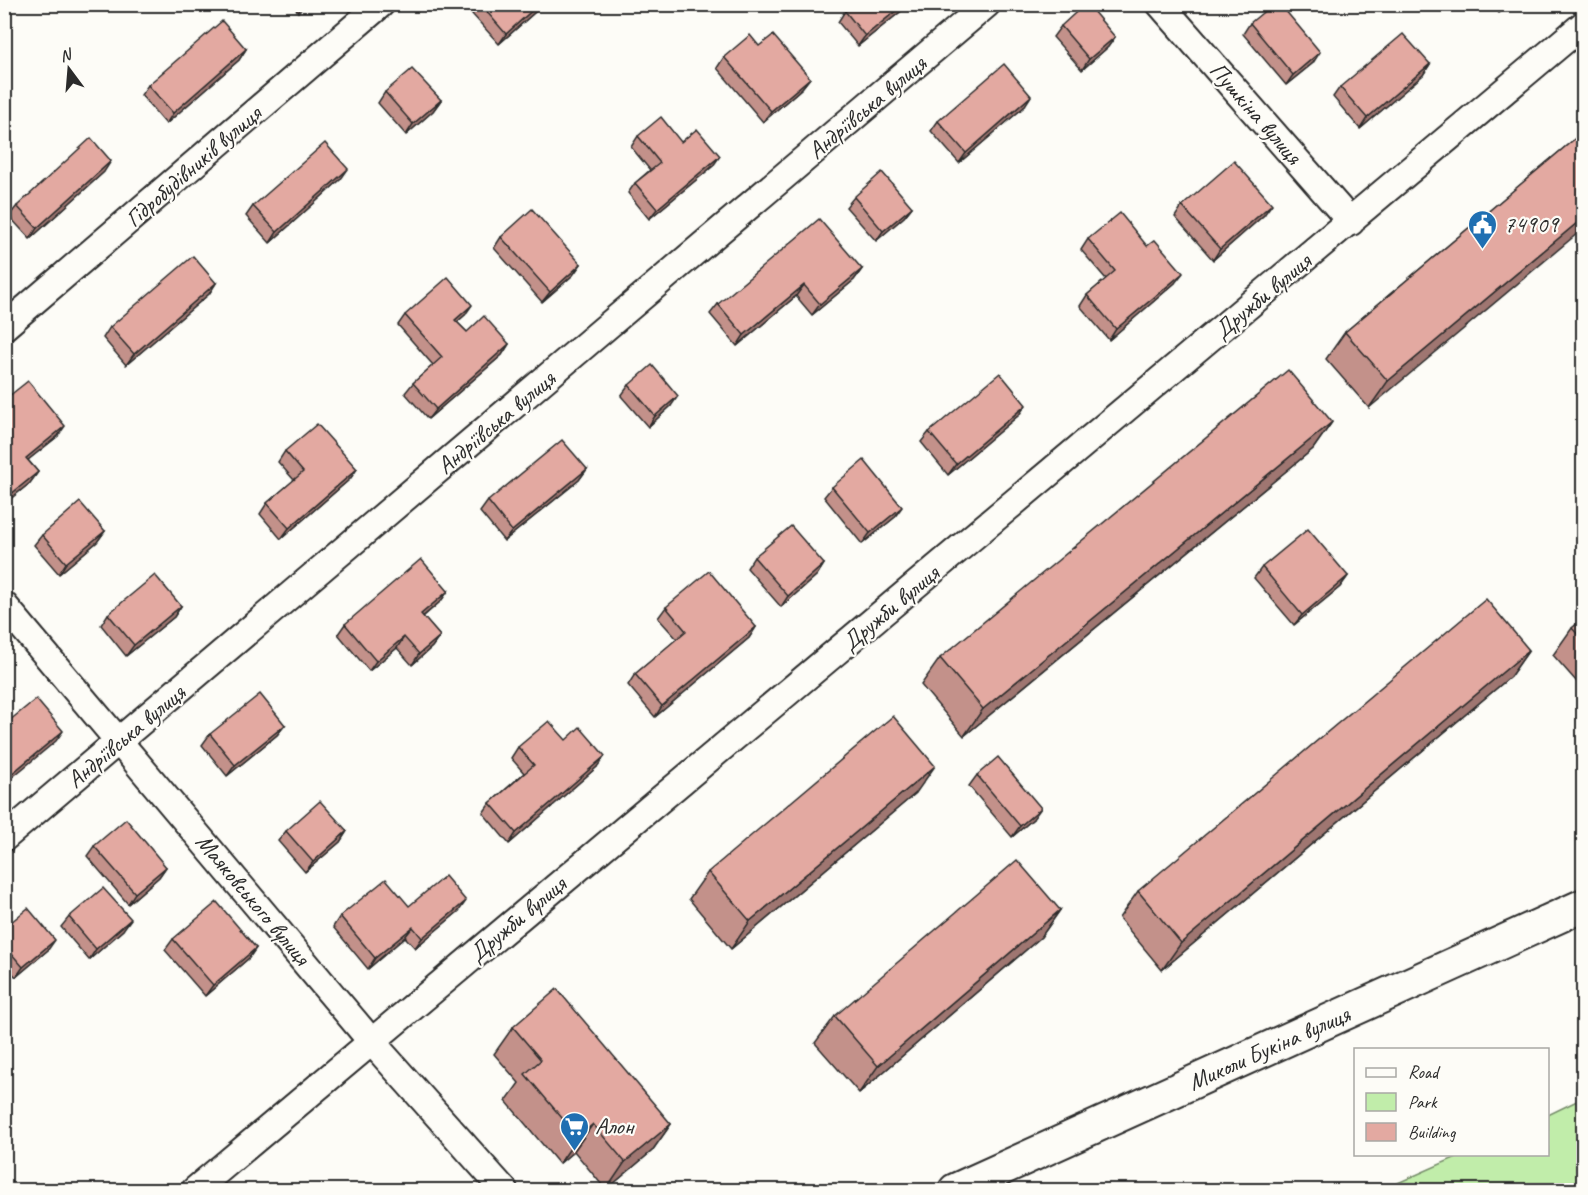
<svg xmlns="http://www.w3.org/2000/svg" width="1588" height="1195" font-family="Caveat,sans-serif">
	<rect width="100%" height="100%" fill="#fdfcf7"/>
	<filter id="ink" filterUnits="userSpaceOnUse"><feTurbulence type="fractalNoise" baseFrequency=".0167" numOctaves="2"/><feDisplacementMap in="SourceGraphic" scale="12" xChannelSelector="R" yChannelSelector="G"/><feConvolveMatrix kernelMatrix="1 2 1 2 8 2 1 2 1" color-interpolation-filters="sRGB"/></filter>
	<g filter="url(#ink)">
		<path fill="#c1edaa" stroke="#768c6a" stroke-width="1.5" d="M1583 1098V1190H1382L1461 1155 1548 1154V1115Z"/>
		<g fill="none" stroke-linecap="round" stroke-linejoin="round">
			<defs>
				<g id="minor">
					<path d="M1160 4 1351 222"/>
					<path d="M4 327 381 4"/>
					<path d="M4 605 371 1041 504 1190"/>
					<path d="M4 838 987 4"/>
					<path d="M195 1190 1584 24"/>
				</g>
				<path id="tertiary" d="M955 1190 1584 905"/>
			</defs>
			<use href="#minor" stroke="#2b2b2b" stroke-width="30"/>
			<use href="#tertiary" stroke="#2b2b2b" stroke-width="36"/>
			<use href="#minor" stroke="#fdfcf7" stroke-width="26"/>
			<use href="#tertiary" stroke="#fdfcf7" stroke-width="32"/>
		</g>
		<g fill="#c3918a" stroke="#2b2b2b" stroke-width="1.5">
			<path d="M292 4H306L298 12Z"/>
			<path d="M479 4H544L499 44 472 14Z"/>
			<path d="M853 4H910L858 46 838 22 845 11Z"/>
			<path d="M1492 4H1510L1499 13Z"/>
			<path d="M1250 23 1313 63 1286 85 1243 34Z"/>
			<path d="M1061 26 1115 37 1108 47 1082 70 1053 37Z"/>
			<path d="M759 46 810 78 802 88 763 122 717 68 724 57Z"/>
			<path d="M246 49 239 60 166 124 141 95 148 85Z"/>
			<path d="M1430 64 1423 75 1360 129 1333 97 1340 87Z"/>
			<path d="M385 92 441 100 433 111 406 135 378 103Z"/>
			<path d="M1024 107 959 163 931 131 938 121Z"/>
			<path d="M1584 131 1369 408 1326 359 1345 332Z"/>
			<path d="M638 136 681 142 713 166 649 219 628 193 635 183 650 170 631 147Z"/>
			<path d="M104 172 30 239 9 216 17 206Z"/>
			<path d="M341 179 270 243 246 216 253 206Z"/>
			<path d="M854 197 912 207 904 217 876 241 846 207Z"/>
			<path d="M1182 206 1264 215 1213 260 1175 217Z"/>
			<path d="M501 237 581 264 573 275 542 302 494 248Z"/>
			<path d="M1088 239 1175 283 1109 340 1080 306 1087 295 1106 279 1081 250Z"/>
			<path d="M862 269 854 280 812 315 796 296 737 346 710 314 718 304Z"/>
			<path d="M216 283 209 294 126 365 103 338 110 327Z"/>
			<path d="M405 315H465L457 322 467 332 509 344 502 355 428 419 405 393 413 383 433 365 398 325Z"/>
			<path d="M629 385 671 406 648 427 621 396Z"/>
			<path d="M4 400 58 436 28 460 38 472 30 483 4 504Z"/>
			<path d="M1019 415 948 475 921 442 929 432Z"/>
			<path d="M1332 422 1313 449 964 736 921 685 940 658Z"/>
			<path d="M285 451 357 469 350 479 281 539 260 514 267 503 294 480 278 462Z"/>
			<path d="M587 469 579 480 504 541 480 512 488 501Z"/>
			<path d="M832 487 894 518 862 544 824 497Z"/>
			<path d="M105 531 97 542 59 574 34 545 42 535Z"/>
			<path d="M754 557 824 564 817 575 781 607 747 568Z"/>
			<path d="M1262 567 1348 576 1340 587 1294 625 1254 578Z"/>
			<path d="M448 591 441 601 423 617 440 636 432 647 412 665 397 648 369 671 338 634 345 624Z"/>
			<path d="M181 606 174 617 126 656 101 625 108 614Z"/>
			<path d="M666 607 756 627 749 638 655 717 628 685 635 674 677 639 658 618Z"/>
			<path d="M1584 618V690L1553 655 1572 628Z"/>
			<path d="M1529 650 1510 677 1162 970 1119 918 1138 891Z"/>
			<path d="M285 725 277 735 227 776 202 745 210 734Z"/>
			<path d="M566 740 597 767 509 844 483 813 490 803 524 773 511 758 518 747Z"/>
			<path d="M977 775 1033 819 1012 837 969 786Z"/>
			<path d="M916 793 731 949 689 899 708 872Z"/>
			<path d="M286 831H347L340 842 305 872 278 841Z"/>
			<path d="M94 846 166 867 159 877 128 904 87 856Z"/>
			<path d="M409 906 459 911 415 948 405 937 368 969 333 927 340 916Z"/>
			<path d="M1060 910 1041 937 859 1093 815 1043 835 1016Z"/>
			<path d="M69 917 123 930 89 960 61 927Z"/>
			<path d="M4 928 48 950 16 977 4 964Z"/>
			<path d="M173 939 256 948 249 958 205 996 165 950Z"/>
			<path d="M513 1027 671 1124 652 1151 606 1190 574 1151 559 1164 506 1101 519 1083 494 1054Z"/>
		</g>
		<g fill="#9f7671" stroke="#2b2b2b" stroke-width="1.5">
			<path d="M539 4H544L499 44 506 34Z"/>
			<path d="M904 4H910L858 46 865 36Z"/>
			<path d="M1505 4H1510L1499 13Z"/>
			<path d="M1115 37 1108 47 1082 70 1089 59Z"/>
			<path d="M246 49 239 60 166 124 173 113Z"/>
			<path d="M1320 52 1313 63 1286 85 1293 75Z"/>
			<path d="M1430 64 1423 75 1360 129 1367 118Z"/>
			<path d="M810 78 802 88 763 122 771 111Z"/>
			<path d="M1031 96 1024 107 959 163 966 153Z"/>
			<path d="M441 100 433 111 406 135 413 124Z"/>
			<path d="M720 156 713 166 649 219 657 209Z"/>
			<path d="M111 161 104 172 30 239 37 228Z"/>
			<path d="M348 169 341 179 270 243 277 232Z"/>
			<path d="M1272 204 1264 215 1213 260 1220 249Z"/>
			<path d="M912 207 904 217 876 241 883 231Z"/>
			<path d="M1584 217V228L1369 408 1388 381Z"/>
			<path d="M581 264 573 275 542 302 550 292Z"/>
			<path d="M862 269 854 280 812 315 820 304Z"/>
			<path d="M1183 273 1175 283 1109 340 1116 329Z"/>
			<path d="M216 283 209 294 126 365 134 354Z"/>
			<path d="M804 285 796 296 737 346 744 335Z"/>
			<path d="M472 305 465 315 448 330 455 320Z"/>
			<path d="M509 344 502 355 428 419 436 409Z"/>
			<path d="M678 396 671 406 648 427 655 416Z"/>
			<path d="M1026 405 1019 415 948 475 956 464Z"/>
			<path d="M1332 422 1313 449 964 736 983 709Z"/>
			<path d="M65 426 58 436 18 468 26 458Z"/>
			<path d="M357 469 350 479 281 539 289 528Z"/>
			<path d="M587 469 579 480 504 541 512 531Z"/>
			<path d="M38 472 30 483 4 504 11 494Z"/>
			<path d="M902 507 894 518 862 544 870 533Z"/>
			<path d="M105 531 97 542 59 574 66 563Z"/>
			<path d="M824 564 817 575 781 607 788 596Z"/>
			<path d="M1348 576 1340 587 1294 625 1302 615Z"/>
			<path d="M448 591 441 601 413 625 421 614Z"/>
			<path d="M181 606 174 617 126 656 134 645Z"/>
			<path d="M756 627 749 638 655 717 662 706Z"/>
			<path d="M440 636 432 647 412 665 419 654Z"/>
			<path d="M404 637 397 648 369 671 376 661Z"/>
			<path d="M1529 650 1510 677 1162 970 1181 943Z"/>
			<path d="M285 725 277 735 227 776 235 765Z"/>
			<path d="M63 731 56 741 4 784V780Z"/>
			<path d="M605 756 597 767 509 844 516 833Z"/>
			<path d="M935 766 916 793 731 949 750 921Z"/>
			<path d="M1041 808 1033 819 1012 837 1020 826Z"/>
			<path d="M347 831 340 842 305 872 313 862Z"/>
			<path d="M166 867 159 877 128 904 135 893Z"/>
			<path d="M466 901 459 911 415 948 422 938Z"/>
			<path d="M1060 910 1041 937 859 1093 878 1066Z"/>
			<path d="M131 919 123 930 89 960 96 949Z"/>
			<path d="M413 927 405 937 368 969 375 958Z"/>
			<path d="M55 940 48 950 16 977 23 967Z"/>
			<path d="M256 948 249 958 205 996 213 985Z"/>
			<path d="M593 1124 574 1151 559 1164 578 1137Z"/>
			<path d="M671 1124 652 1151 606 1190 625 1162Z"/>
		</g>
		<g fill="#e3a9a1" stroke="#2b2b2b" stroke-width="1.5">
			<path d="M480 4H539L506 34Z"/>
			<path d="M853 4H904L865 36 845 11Z"/>
			<path d="M1085 4H1087L1115 37 1089 59 1061 26Z"/>
			<path d="M1273 4H1280L1320 52 1293 75 1250 23Z"/>
			<path d="M222 21 246 49 173 113 148 85Z"/>
			<path d="M1403 34 1430 64 1367 118 1340 87Z"/>
			<path d="M750 35 759 46 773 35 810 78 771 111 724 57Z"/>
			<path d="M1004 64 1031 96 966 153 938 121Z"/>
			<path d="M412 69 441 100 413 124 385 92Z"/>
			<path d="M661 117 681 142 697 129 720 156 657 209 635 183 660 163 638 136Z"/>
			<path d="M1584 131V217L1388 381 1345 332Z"/>
			<path d="M91 138 111 161 37 228 17 206Z"/>
			<path d="M325 143 348 169 277 232 253 206Z"/>
			<path d="M1234 161 1272 204 1220 249 1182 206Z"/>
			<path d="M882 172 912 207 883 231 854 197Z"/>
			<path d="M532 209 581 264 550 292 501 237Z"/>
			<path d="M1120 213 1147 246 1155 240 1183 273 1116 329 1087 295 1115 271 1088 239Z"/>
			<path d="M819 219 862 269 820 304 804 285 744 335 718 304Z"/>
			<path d="M193 256 216 283 134 354 110 327Z"/>
			<path d="M448 277 472 305 455 320 467 332 484 316 509 344 436 409 413 383 442 357 405 315Z"/>
			<path d="M652 365 678 396 655 416 629 385Z"/>
			<path d="M1288 370 1332 422 983 709 940 658Z"/>
			<path d="M1000 373 1026 405 956 464 929 432Z"/>
			<path d="M28 381 65 426 26 458 38 472 11 494 4 485V400Z"/>
			<path d="M317 424 357 469 289 528 267 503 303 472 285 451Z"/>
			<path d="M562 440 587 469 512 531 488 501Z"/>
			<path d="M864 460 902 507 870 533 832 487Z"/>
			<path d="M80 502 105 531 66 563 42 535Z"/>
			<path d="M791 526 824 564 788 596 754 557Z"/>
			<path d="M1308 529 1348 576 1302 615 1262 567Z"/>
			<path d="M421 559 448 591 421 614 440 636 419 654 404 637 376 661 345 624Z"/>
			<path d="M709 571 756 627 662 706 635 674 686 631 666 607Z"/>
			<path d="M155 575 181 606 134 645 108 614Z"/>
			<path d="M1486 599 1529 650 1181 943 1138 891Z"/>
			<path d="M1584 618V641L1572 628Z"/>
			<path d="M260 694 285 725 235 765 210 734Z"/>
			<path d="M36 699 63 731 4 780V725Z"/>
			<path d="M893 716 935 766 750 921 708 872Z"/>
			<path d="M549 721 566 740 580 727 605 756 516 833 490 803 534 765 518 747Z"/>
			<path d="M998 757 1041 808 1020 826 977 775Z"/>
			<path d="M320 801 347 831 313 862 286 831Z"/>
			<path d="M126 819 166 867 135 893 94 846Z"/>
			<path d="M1017 860 1060 910 878 1066 835 1016Z"/>
			<path d="M445 876 466 901 422 938 413 927 375 958 340 916 386 879 409 906Z"/>
			<path d="M103 888 131 919 96 949 69 917Z"/>
			<path d="M217 902 256 948 213 985 173 939Z"/>
			<path d="M28 908 55 940 23 967 4 945V928Z"/>
			<path d="M557 989 671 1124 625 1162 593 1124 578 1137 525 1074 541 1060 513 1027Z"/>
		</g>
	</g>
	<defs>
		<symbol id="civic-pin" viewBox="-11 -11 22 30"><path d="M0 17L-7.5 6A9.5 9.5 0 1 1 7.5 6Z" fill="#1f6fb2" stroke="#fdfcf7"/><path d="M-.6-6.5H3V-4.5H.6V-3L4-1V1h2V6H-6V1h2V-1L-.6-3ZM-1.2 2.5V6h2.4V2.5Z" fill="#fff"/></symbol>
		<symbol id="supermarket-pin" viewBox="-11 -11 22 30"><path d="M0 17L-7.5 6A9.5 9.5 0 1 1 7.5 6Z" fill="#1f6fb2" stroke="#fdfcf7"/><path d="M-6-5.5h2.5l.6 2H6L4.5 2H-2.5L-4.4-4H-6ZM-1.5 3.2a1.3 1.3 0 1 0 .1 0ZM3 3.2a1.3 1.3 0 1 0 .1 0Z" fill="#fff"/></symbol>
	</defs>
	<g fill-rule="evenodd">
		<use href="#civic-pin" x="1466" y="208" width="33" height="45"/>
		<use href="#supermarket-pin" x="558" y="1110" width="33" height="45"/>
	</g>
	<g text-anchor="middle" dominant-baseline="central" stroke-width="4.5" stroke-linejoin="round" paint-order="stroke">
		<g font-size="24" fill="#2b2b2b" stroke="#fdfcf7">
			<text transform="translate(867 107) rotate(-40)">Андріївська вулиця</text>
			<text transform="translate(1256 113) rotate(49)">Пушкіна вулиця</text>
			<text transform="translate(193 166) rotate(-41)">Гідробудівників вулиця</text>
			<text transform="translate(1262 296) rotate(-40)">Дружби вулиця</text>
			<text transform="translate(496 422) rotate(-40)">Андріївська вулиця</text>
			<text transform="translate(890 608) rotate(-40)">Дружби вулиця</text>
			<text transform="translate(126 736) rotate(-40)">Андріївська вулиця</text>
			<text transform="translate(253 899) rotate(50)">Маяковського вулиця</text>
			<text transform="translate(517 919) rotate(-40)">Дружби вулиця</text>
			<text transform="translate(1269 1048) rotate(-24)">Миколи Букіна вулиця</text>
		</g>
		<g font-size="24" fill="#2b2b2b" stroke="#fdfcf7" text-anchor="start">
			<text x="1504" y="224">74909</text>
			<text x="595" y="1126">Алон</text>
		</g>
	</g>
	<rect width="1588" height="1195" fill="none" stroke="#fdfcf7" stroke-width="24"/>
	<rect x="12" y="12" width="1564" height="1171" fill="none" stroke="#2b2b2b" stroke-width="2" filter="url(#ink)"/>
	<rect x="1354" y="1048" width="195" height="108" fill="#fdfcf7" stroke="#a9a8a5" stroke-width="1.5"/>
	<rect x="1366" y="1068" width="30" height="9" fill="#fdfcf7" stroke="#a9a8a5" stroke-width="1.5"/>
	<text x="1408" y="1078" font-size="18" fill="#2b2b2b">Road</text>
	<rect x="1366" y="1093" width="30" height="18" fill="#c1edaa" stroke="#a9a8a5" stroke-width="1.5"/>
	<text x="1408" y="1108" font-size="18" fill="#2b2b2b">Park</text>
	<rect x="1366" y="1123" width="30" height="18" fill="#e3a9a1" stroke="#a9a8a5" stroke-width="1.5"/>
	<text x="1408" y="1138" font-size="18" fill="#2b2b2b">Building</text>
	<g transform="translate(69 69) rotate(344)" stroke="#fdfcf7" stroke-width="4.5" paint-order="stroke">
	<path d="M0-4.5L10 22L0 15L-10 22Z" fill="#2b2b2b"/>
	<text y="-9" font-size="16" font-weight="bold" text-anchor="middle" fill="#2b2b2b">N</text>
	</g>
</svg>
